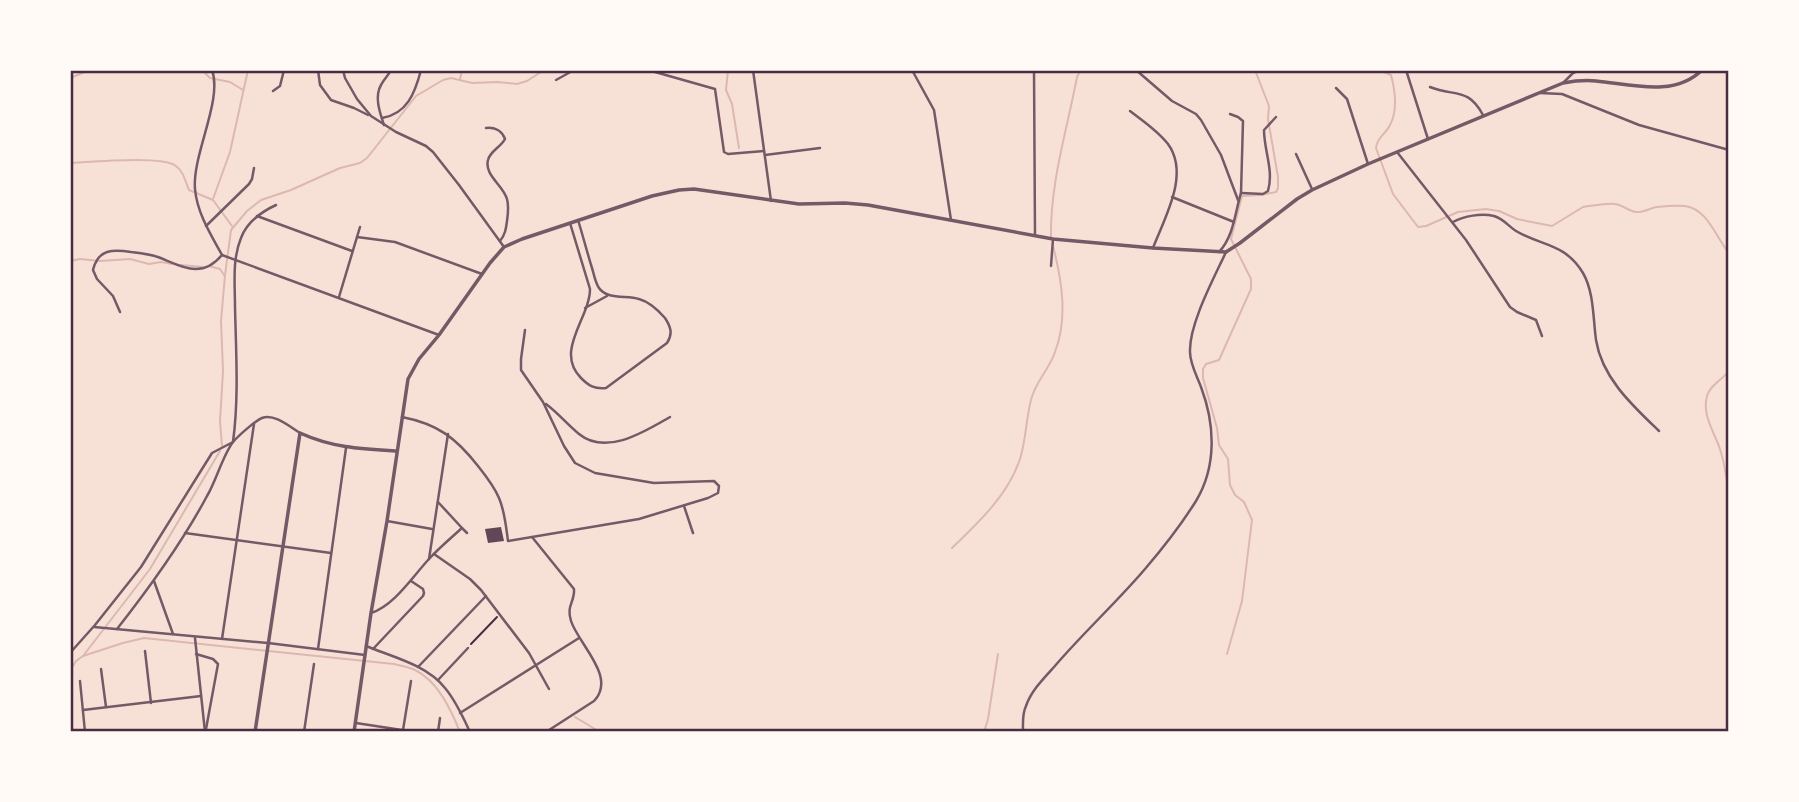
<svg xmlns="http://www.w3.org/2000/svg" width="1799" height="802" font-family="Karla,sans-serif">
	<rect width="100%" height="100%" fill="#f7e1d7"/>
	<g fill="none" stroke-linecap="round" stroke-linejoin="round">
		<g stroke="#dcb8b0" stroke-width="2">
			<path d="M113 70 120 71 129 70"/>
			<path d="M202 70 210 78 230 82 243 90"/>
			<path d="M728 70 726 90 732 104 739 148"/>
			<path d="M1379 70 1391 75C1395 90 1398 110 1390 125 1386 134 1377 137 1376 148L1393 194 1418 227 1426 226 1458 212 1486 209 1499 211 1517 219 1552 226 1583 207C1587 206 1611 203 1615 204 1623 205 1628 211 1636 212 1643 213 1650 208 1657 207 1666 206 1676 205 1685 206 1708 209 1716 238 1729 253"/>
			<path d="M70 78 90 70"/>
			<path d="M460 79 462 70"/>
			<path d="M70 163C90 162 163 155 176 166 184 172 185 181 189 190L213 200 232 226"/>
			<path d="M213 199 230 152 248 70"/>
			<path d="M1051 237C1050 183 1067 130 1077 77L1081 70"/>
			<path d="M70 261 80 259 100 261 130 259 149 264 161 262 172 264"/>
			<path d="M181 265 203 267"/>
			<path d="M209 266 220 269 224 275"/>
			<path d="M1729 371C1722 380 1710 385 1707 396 1701 417 1718 437 1722 456 1725 467 1726 478 1729 489"/>
			<path d="M222 446 220 421 223 371 221 321 225 275 231 230 247 211 261 200 291 190 340 168 360 163 367 158 416 96 443 80 451 78 472 83 497 82 517 84 527 81 544 70"/>
			<path d="M952 548C979 522 1008 495 1020 459 1026 440 1026 419 1031 400 1035 382 1049 370 1055 352 1068 318 1062 281 1053 246"/>
			<path d="M1227 654 1242 601 1252 520 1244 502 1235 495 1230 485 1228 459 1219 445 1217 428 1203 378V369L1206 364 1219 360 1251 289V279L1231 239 1242 196 1261 195 1276 192 1278 188V177L1268 119 1269 106 1255 70"/>
			<path d="M83 656 150 569 220 451"/>
			<path d="M70 671 76 661 83 656 123 643 144 638 394 664C401 666 409 667 415 670 438 681 451 710 460 732"/>
			<path d="M575 717 600 732"/>
			<path d="M984 732 988 719 998 654"/>
		</g>
	</g>
	<path fill="#644757" d="M501 527 504 541 488 543 485 529Z"/>
	<g fill="none" stroke-linecap="round" stroke-linejoin="round">
		<path stroke="#4a2c40" stroke-width="2" d="M471 644 497 617"/>
		<g stroke="#755966" stroke-width="2.5">
			<path d="M212 70C223 100 192 155 195 189 197 213 211 235 222 255"/>
			<path d="M318 70 320 85 331 100 354 108 368 115"/>
			<path d="M343 70 345 78 357 99 371 116 396 132 426 146 433 152 459 185 504 247"/>
			<path d="M648 70 715 89 724 152 728 154 764 151"/>
			<path d="M753 70 771 201"/>
			<path d="M912 70 934 110 951 220"/>
			<path d="M1034 70 1035 235"/>
			<path d="M1136 70 1172 101 1196 114 1201 120 1221 155 1238 200"/>
			<path d="M1406 70 1428 139"/>
			<path d="M556 80 574 70"/>
			<path d="M1563 83 1573 73 1580 70"/>
			<path d="M1430 87C1455 97 1468 87 1483 115"/>
			<path d="M1336 88 1347 99 1368 164"/>
			<path d="M273 91 280 86 284 70"/>
			<path d="M1540 93 1562 94 1639 125 1729 150"/>
			<path d="M1130 111C1143 121 1158 131 1168 144 1190 174 1165 217 1153 248"/>
			<path d="M382 118C407 114 415 93 421 70"/>
			<path d="M384 125C380 113 374 97 381 85 384 79 388 76 391 70"/>
			<path d="M486 128C495 127 502 131 505 139 501 147 490 151 488 160 484 175 503 185 507 199 509 206 508 214 507 221 506 229 505 235 500 241"/>
			<path d="M1397 152 1466 240 1510 307 1517 312 1536 320 1542 336"/>
			<path d="M1296 154 1312 189"/>
			<path d="M765 155 820 148"/>
			<path d="M1241 193 1263 194 1268 191C1274 170 1264 151 1264 130L1276 117"/>
			<path d="M1172 197 1234 222"/>
			<path d="M257 216 352 251"/>
			<path d="M1453 222C1464 216 1481 213 1494 216 1504 219 1508 226 1516 231 1541 246 1565 243 1583 273 1594 292 1593 318 1596 340 1602 378 1633 406 1659 431"/>
			<path d="M570 223 590 289C590 318 554 351 581 378 589 386 594 389 606 388L667 343C673 334 671 327 665 318 658 310 650 302 639 299 627 295 607 300 599 288 595 282 594 274 592 268 587 252 583 236 578 220"/>
			<path d="M206 226 249 184 252 179 254 168"/>
			<path d="M357 237 395 242 482 274"/>
			<path d="M1219 252C1234 236 1235 212 1241 193L1243 121 1238 117 1230 114"/>
			<path d="M222 255 439 335"/>
			<path d="M1051 266 1053 239"/>
			<path d="M339 297 360 227"/>
			<path d="M585 308 607 296"/>
			<path d="M120 312 113 296 97 279 93 270C98 249 113 249 131 252 140 253 149 254 158 257 181 266 201 280 222 255"/>
			<path d="M546 404C558 413 567 424 579 434 606 456 644 432 670 417"/>
			<path d="M402 417C438 424 456 438 478 466 486 476 494 486 499 498 505 512 506 527 508 541L639 519 708 498 718 493 719 486 714 481 654 483 595 473 575 463 564 446 543 402 521 370V359L525 330"/>
			<path d="M438 502 462 528"/>
			<path d="M684 506 693 533"/>
			<path d="M387 521 432 529"/>
			<path d="M185 533 331 553"/>
			<path d="M532 537 574 589C575 602 566 605 571 621 579 645 617 677 594 701L546 732"/>
			<path d="M434 554 470 579 481 590 529 653 549 689"/>
			<path d="M429 559 448 434"/>
			<path d="M154 581 173 634"/>
			<path d="M371 613C394 606 413 576 429 559 439 548 451 538 462 528L467 533"/>
			<path d="M94 627 268 643 365 655"/>
			<path d="M117 629C150 587 182 543 207 496 216 481 223 455 233 442 238 436 255 421 262 418 274 413 290 427 300 433"/>
			<path d="M195 638 205 732"/>
			<path d="M222 639 254 424"/>
			<path d="M366 646C393 657 427 665 445 688 456 701 463 717 470 732"/>
			<path d="M318 649 346 448"/>
			<path d="M373 649 423 596 424 593 423 589 411 581"/>
			<path d="M145 651 151 703"/>
			<path d="M70 653 95 625 141 567 212 453 233 442C239 398 236 352 235 307 235 284 232 260 241 238 247 222 261 212 276 205"/>
			<path d="M196 654 213 659 218 664 206 729"/>
			<path d="M418 667 486 596"/>
			<path d="M101 669 106 707"/>
			<path d="M438 680 468 648"/>
			<path d="M80 681 85 732"/>
			<path d="M83 710 201 696"/>
			<path d="M460 713 579 638"/>
			<path d="M356 723 415 732"/>
			<path d="M403 730 411 681"/>
			<path d="M304 732 314 664"/>
			<path d="M438 732 440 718"/>
			<path d="M1023 732C1023 723 1022 714 1026 706 1031 691 1044 678 1054 667 1083 633 1116 603 1145 569 1163 548 1181 525 1196 501 1217 466 1215 424 1201 387 1197 376 1190 364 1190 352 1189 324 1214 278 1226 252"/>
		</g>
		<g stroke="#755966" stroke-width="3.5">
			<path d="M255 732 300 433C333 448 362 449 397 451"/>
			<path d="M354 732 371 613 387 521 408 379 419 359 439 335 490 263 504 247 522 239 652 196 679 190 694 189 799 204 845 203 868 205 1053 239 1153 248 1226 252 1240 243 1297 199 1312 190 1368 164 1563 83C1574 81 1585 80 1596 81 1630 84 1674 98 1702 70"/>
		</g>
	</g>
	<rect width="1799" height="802" fill="none" stroke="#fffaf5" stroke-width="144"/>
	<rect x="72" y="72" width="1655" height="658" fill="none" stroke="#4a2c40" stroke-width="2.5"/>
</svg>
